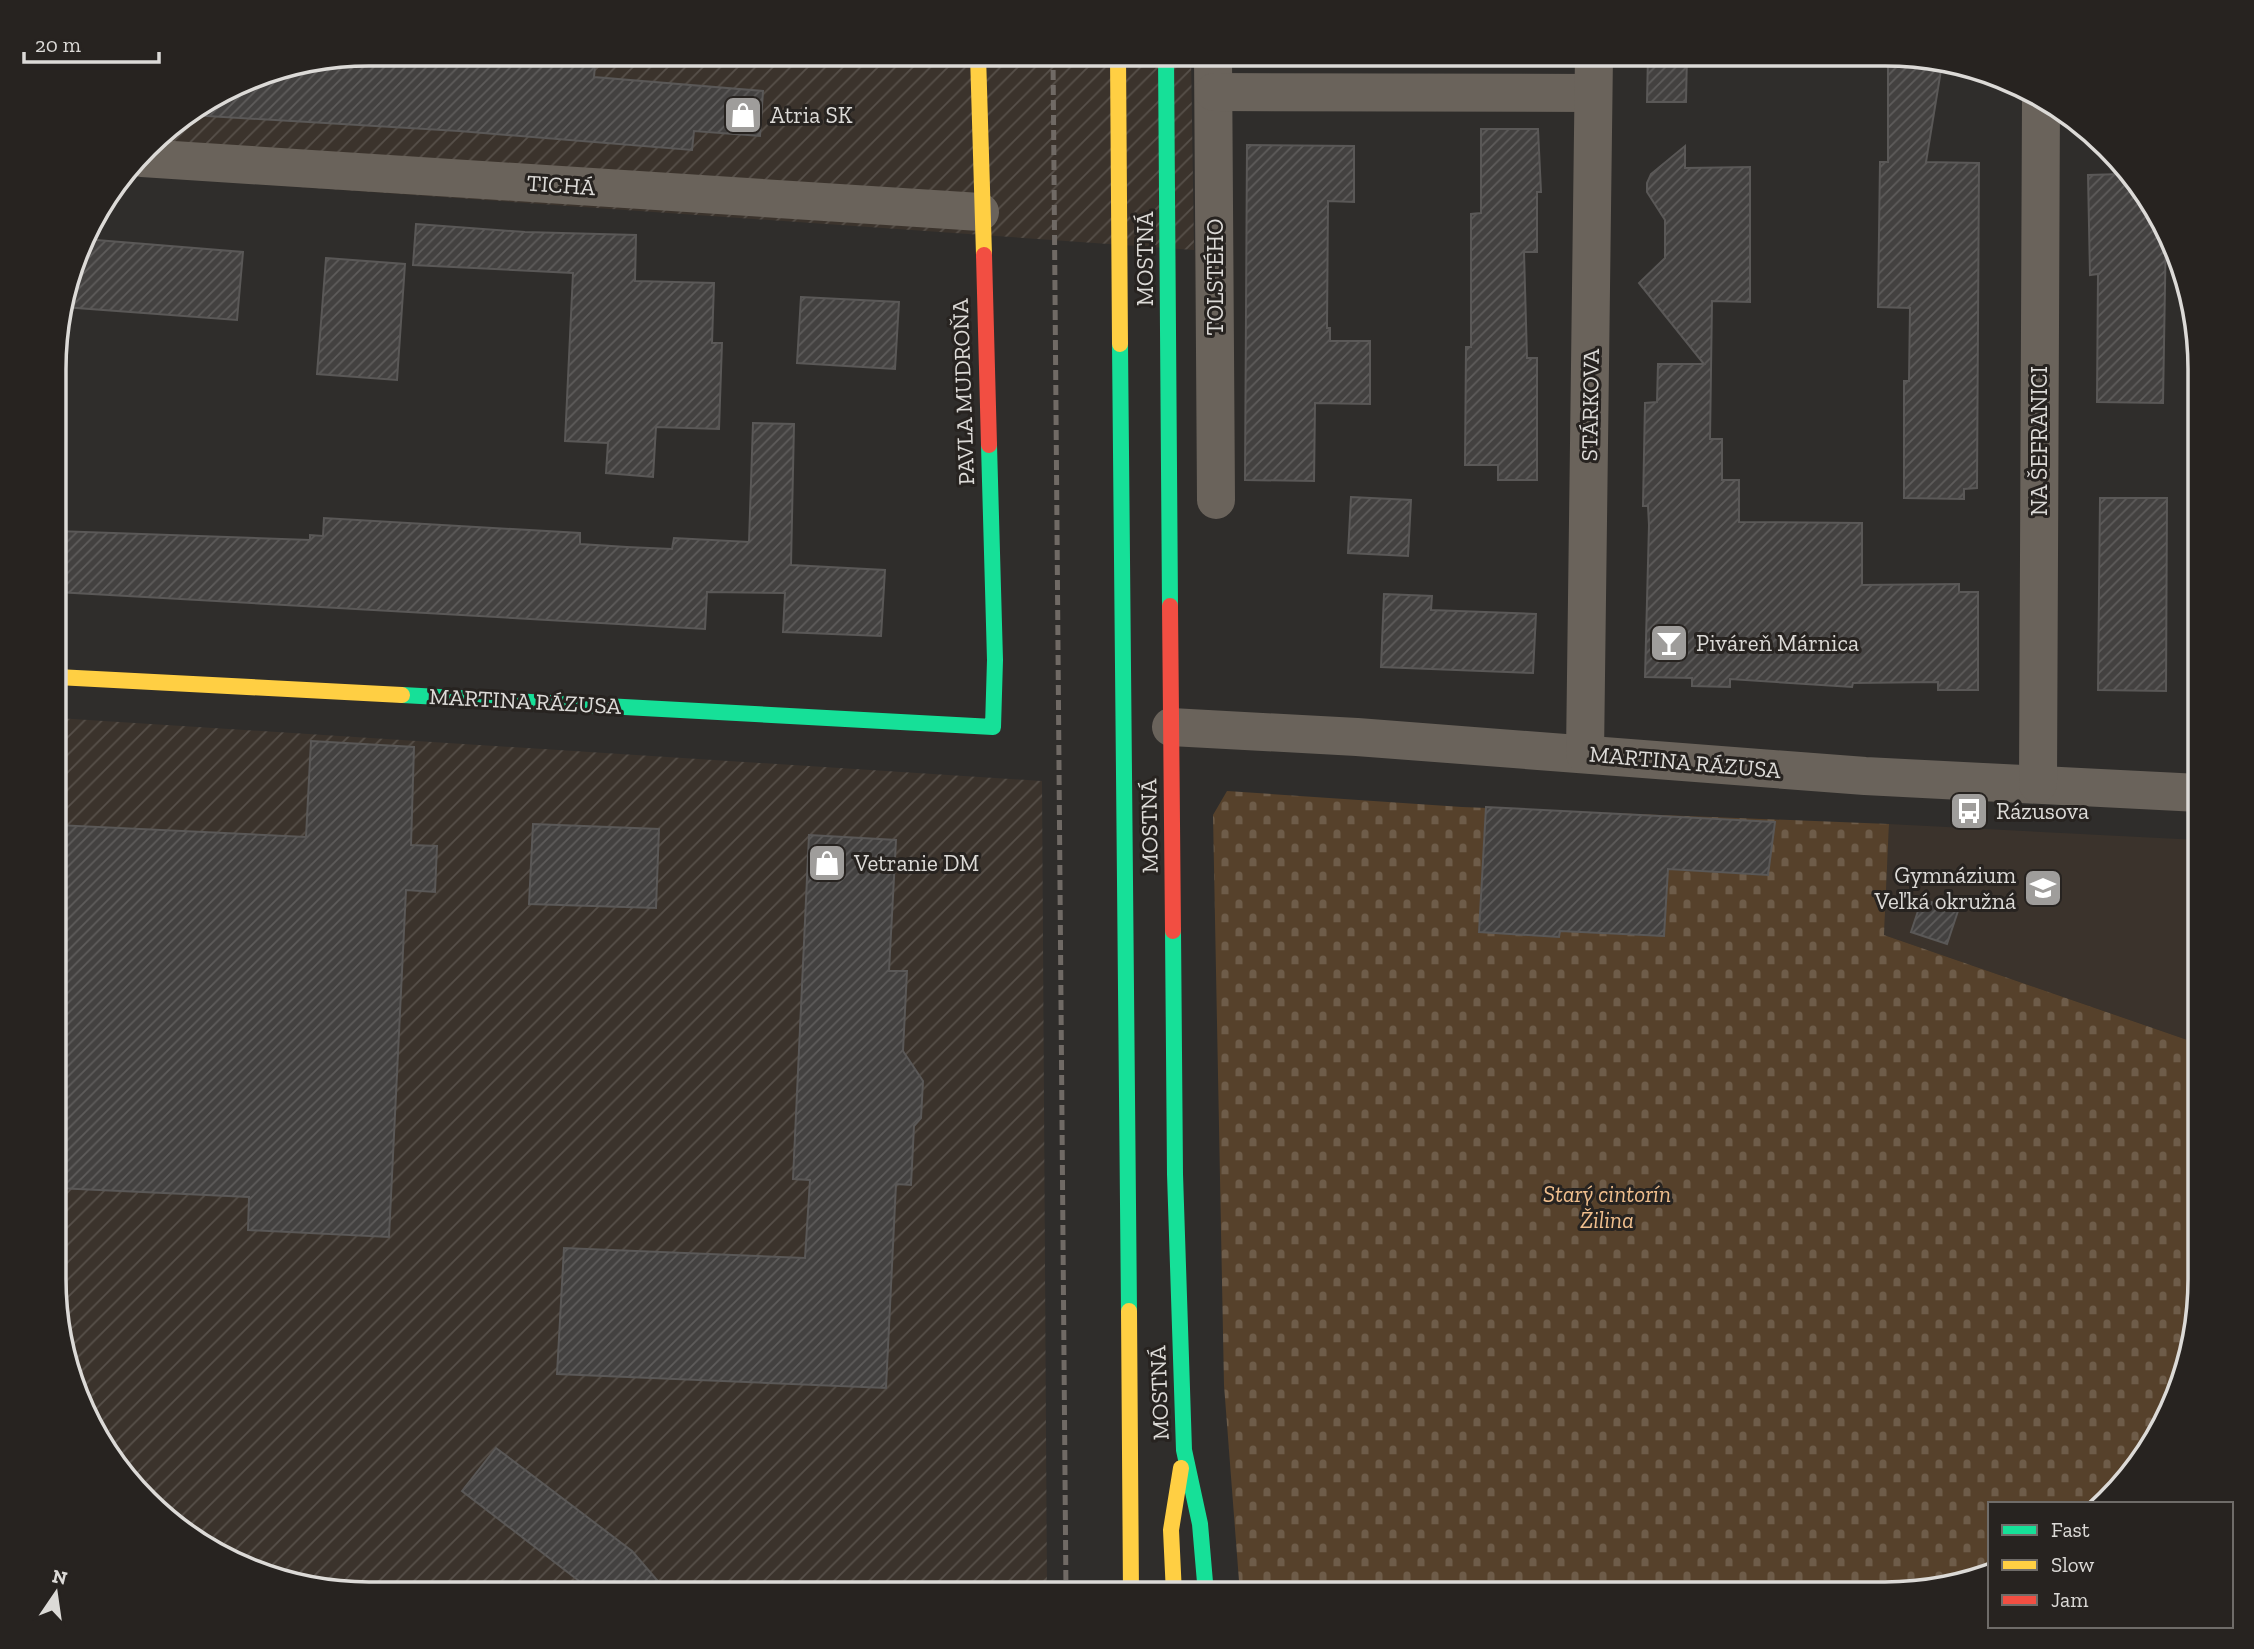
<svg xmlns="http://www.w3.org/2000/svg" width="2254" height="1649" font-family="'Zilla Slab',serif">
	<defs>
		<pattern id="industrial-furrows" width="10" height="10" patternUnits="userSpaceOnUse" patternTransform="scale(1.75)"><rect width="10" height="10" fill="#3b332c"/><path d="M-1 1l2-2M0 10L10 0M9 11l2-2" fill="none" stroke="#57504a"/></pattern>
		<pattern id="cemetery-stones" width="16" height="16" patternUnits="userSpaceOnUse" patternTransform="scale(1.75)"><rect width="16" height="16" fill="#56412b"/><path d="M2 7V4a2 2 0 0 1 4 0v3zM10 15v-3a2 2 0 0 1 4 0v3z" fill="#6e5c49"/></pattern>
		<pattern id="building-hatch" width="6" height="6" patternUnits="userSpaceOnUse" patternTransform="scale(1.75)"><rect width="6" height="6" fill="#434140"/><path d="M-1 1l2-2M0 6l6-6M5 7l2-2" fill="none" stroke="#5e5c5b"/></pattern>
	</defs>
	<rect width="100%" height="100%" fill="#2f2d2b"/>
	<path fill="#3b332c" d="M1889 824 2199 840V1044L1884 935Z"/>
	<g fill="url(#industrial-furrows)">
		<path d="M370 54 1191 55 1194 250 129 175 161 133 249 78Z"/>
		<path d="M57 718 1042 781 1047 1594H349L249 1571 177 1529 96 1437 57 1320Z"/>
	</g>
	<path fill="url(#cemetery-stones)" d="M1227 791 1462 807 1889 824 1884 935 2199 1044V1300L2176 1400 2134 1472 2095 1504H1990V1570L1885 1595 1240 1594 1224 1385 1213 815Z"/>
	<g fill="url(#building-hatch)" stroke="#5a5857" stroke-width="2">
		<path d="M370 54H596L594 77 763 91 760 136 694 131 692 150 459 131 190 115 249 78Z"/>
		<path d="M1648 55H1687L1686 102H1647Z"/>
		<path d="M1888 57H1913L1942 64 1926 162 1979 163 1977 488 1964 489V499L1904 498V381H1909L1910 308 1878 307 1880 162H1888Z"/>
		<path d="M1481 129H1538L1541 192H1537V252H1524L1527 358H1537V480H1498V465H1465L1466 347H1471V214L1481 213Z"/>
		<path d="M1247 145 1354 146V202L1328 201 1327 328H1330V341H1370V404L1315 403 1314 481 1245 480Z"/>
		<path d="M1685 146V168L1750 167V302L1712 301 1710 439H1722V480H1739V522L1862 523V585L1959 584V592H1978V690H1938V682L1853 683 1852 687 1730 679V687L1692 686V678L1645 677 1649 525 1648 506H1643L1645 403 1657 402 1658 364H1704L1639 283 1665 258V220L1647 192V183L1651 174Z"/>
		<path d="M2122 174 2166 228 2163 403 2097 402 2098 274 2090 275 2088 175Z"/>
		<path d="M416 224 525 232 636 235 635 281 714 283 712 343H722L719 429 656 427 653 477 606 473 608 443 565 441 573 273 413 265Z"/>
		<path d="M84 239 243 252 237 320 64 307Z"/>
		<path d="M326 258 405 264 397 380 317 374Z"/>
		<path d="M801 297 899 302 895 369 797 363Z"/>
		<path d="M753 423 794 424 791 565 885 570 881 636 783 632 785 593 707 592 705 629 57 592V531L310 540V535L323 536 324 518 580 533V544L627 547 672 549 674 538 749 542Z"/>
		<path d="M1351 497 1411 500 1408 556 1348 553Z"/>
		<path d="M2100 498H2167L2166 691 2098 690Z"/>
		<path d="M1384 594 1432 596 1431 610 1536 614 1533 673 1381 667Z"/>
		<path d="M311 741 414 747 411 845 437 846 435 892 406 890 389 1237 248 1230 249 1197 57 1188V825L306 837Z"/>
		<path d="M1486 807 1775 822 1768 875 1668 869 1664 936 1560 931 1559 937 1479 932Z"/>
		<path d="M533 824 659 829 656 908 529 904Z"/>
		<path d="M809 835 896 840 889 971H907L903 1051 923 1081 921 1118 914 1126 911 1185 896 1184 886 1388 557 1374 564 1248 805 1258 810 1180 793 1179Z"/>
		<path d="M1922 899 1958 911 1947 944 1911 932Z"/>
		<path d="M496 1448 632 1551 669 1594H596L462 1491Z"/>
	</g>
	<g fill="none" stroke-linecap="round" stroke-linejoin="round">
		<g stroke="#6a635b" stroke-width="38">
			<path d="M1213 55 1216 500"/>
			<path d="M1214 92 1593 93"/>
			<path d="M142 158 980 212"/>
			<path d="M1171 727 1357 737 1865 776 2199 793"/>
			<path d="M1585 754 1594 55"/>
			<path d="M2038 784 2041 99"/>
		</g>
		<g stroke="#16e098" stroke-width="16">
			<path d="M1166 55 1170 606"/>
			<path d="M1120 344 1129 1311"/>
			<path d="M402 695 993 727 995 660 989 445"/>
			<path d="M1173 931 1175 1174 1184 1450 1200 1524 1206 1594"/>
		</g>
		<g stroke="#ffcf43" stroke-width="16">
			<path d="M978 55 984 255"/>
			<path d="M1118 55 1120 344"/>
			<path d="M57 677 402 695"/>
			<path d="M1129 1311 1131 1594"/>
			<path d="M1174 1594 1171 1530 1181 1468"/>
		</g>
		<g stroke="#f24e42" stroke-width="16">
			<path d="M984 255 989 445"/>
			<path d="M1170 606 1173 931"/>
		</g>
		<path stroke="#706a65" stroke-width="5" stroke-dasharray="10 5" stroke-linecap="butt" d="M1053 55 1066 1594"/>
	</g>
	<defs>
		<symbol id="shop-square" viewBox="-11 -11 22 22"><rect x="-9" y="-9" width="18" height="18" rx="4" fill="#9f9d9b" stroke="#272320"/><path d="M-5-2.5h2.3a2.7 3.5 0 0 1 5.4 0H5L5.5 6h-11ZM-1.5-2.5h3a1.5 2.3 0 0 0-3 0Z" fill="#fff"/></symbol>
		<symbol id="bar-square" viewBox="-11 -11 22 22"><rect x="-9" y="-9" width="18" height="18" rx="4" fill="#9f9d9b" stroke="#272320"/><path d="M-6-5H6L.8 .8V4.5H3.5V6h-7V4.5H-.8V.8Z" fill="#fff"/></symbol>
		<symbol id="bus-square" viewBox="-11 -11 22 22"><rect x="-9" y="-9" width="18" height="18" rx="4" fill="#9f9d9b" stroke="#272320"/><path d="M-5-6H5V4H4V6H2V4H-2V6H-4V4H-5ZM-3.5-4V0h7V-4ZM-3.5 1.2v1.5H-2V1.2ZM2 1.2v1.5H3.5V1.2Z" fill="#fff"/></symbol>
		<symbol id="school-square" viewBox="-11 -11 22 22"><rect x="-9" y="-9" width="18" height="18" rx="4" fill="#9f9d9b" stroke="#272320"/><path d="M0-5L7-2L0 1L-7-2ZM-4 1L0 2.5L4 1V4Q0 6-4 4Z" fill="#fff"/></symbol>
	</defs>
	<g fill-rule="evenodd">
		<use href="#shop-square" x="721" y="93" width="44" height="44"/>
		<use href="#bar-square" x="1647" y="621" width="44" height="44"/>
		<use href="#bus-square" x="1947" y="789" width="44" height="44"/>
		<use href="#shop-square" x="805" y="841" width="44" height="44"/>
		<use href="#school-square" x="2021" y="866" width="44" height="44"/>
	</g>
	<g text-anchor="middle" dominant-baseline="central" stroke-width="6" stroke-linejoin="round" paint-order="stroke">
		<g font-size="23" fill="#dcdad7" stroke="#272320" text-anchor="start">
			<text x="770" y="115">Atria SK</text>
			<text x="1696" y="643">Piváreň Márnica</text>
			<text x="1996" y="811">Rázusova</text>
			<text x="854" y="863">Vetranie DM</text>
			<text x="2016" y="875" text-anchor="end">Gymnázium<tspan x="2016" dy="26">Veľká okružná</tspan></text>
		</g>
		<g font-size="23" fill="#dcdad7" stroke="#272320">
			<text transform="translate(561 185) rotate(4)">TICHÁ</text>
			<text transform="translate(1145 259) rotate(-90)">MOSTNÁ</text>
			<text transform="translate(1215 277) rotate(-90)">TOLSTÉHO</text>
			<text transform="translate(963 392) rotate(-92)">PAVLA MUDROŇA</text>
			<text transform="translate(1590 405) rotate(-89)">STÁRKOVA</text>
			<text transform="translate(2039 441) rotate(-90)">NA ŠEFRANICI</text>
			<text transform="translate(525 701) rotate(3)">MARTINA RÁZUSA</text>
			<text transform="translate(1685 762) rotate(5)">MARTINA RÁZUSA</text>
			<text transform="translate(1149 826) rotate(-91)">MOSTNÁ</text>
			<text transform="translate(1159 1393) rotate(-92)">MOSTNÁ</text>
		</g>
		<g font-size="23" font-style="italic" fill="#f0bf8e" stroke="#272320">
			<text x="1607" y="1194">Starý cintorín<tspan x="1607" dy="26">Žilina</tspan></text>
		</g>
	</g>
	<path d="M0 0H2254V1649H0ZM369 66H1885A303 303 0 0 1 2188 369V1279A303 303 0 0 1 1885 1582H369A303 303 0 0 1 66 1279V369A303 303 0 0 1 369 66Z" fill="#272320" fill-rule="evenodd"/>
	<path fill="none" stroke="#dcdad7" stroke-width="3.5" d="M369 66H1885A303 303 0 0 1 2188 369V1279A303 303 0 0 1 1885 1582H369A303 303 0 0 1 66 1279V369A303 303 0 0 1 369 66Z"/>
	<rect x="1988" y="1502" width="245" height="126" fill="#272320" stroke="#6f6c69" stroke-width="2"/>
	<rect x="2002" y="1525" width="35" height="10" fill="#16e098" stroke="#6f6c69" stroke-width="2"/>
	<text x="2051" y="1537" font-size="21" fill="#dcdad7">Fast</text>
	<rect x="2002" y="1560" width="35" height="10" fill="#ffcf43" stroke="#6f6c69" stroke-width="2"/>
	<text x="2051" y="1572" font-size="21" fill="#dcdad7">Slow</text>
	<rect x="2002" y="1595" width="35" height="10" fill="#f24e42" stroke="#6f6c69" stroke-width="2"/>
	<text x="2051" y="1607" font-size="21" fill="#dcdad7">Jam</text>
	<g transform="translate(56 1593) rotate(13)" stroke="#272320" stroke-width="5" paint-order="stroke">
	<path d="M0-5L12 26L0 18L-12 26Z" fill="#dcdad7"/>
	<text y="-10" font-size="19" font-weight="bold" text-anchor="middle" fill="#dcdad7">N</text>
	</g>
	<path d="M24 52v10h135v-10" fill="none" stroke="#dcdad7" stroke-width="3.5"/>
	<text x="35" y="52" font-size="21" fill="#dcdad7" stroke="#272320" stroke-width="5" paint-order="stroke">20 m</text>
</svg>
